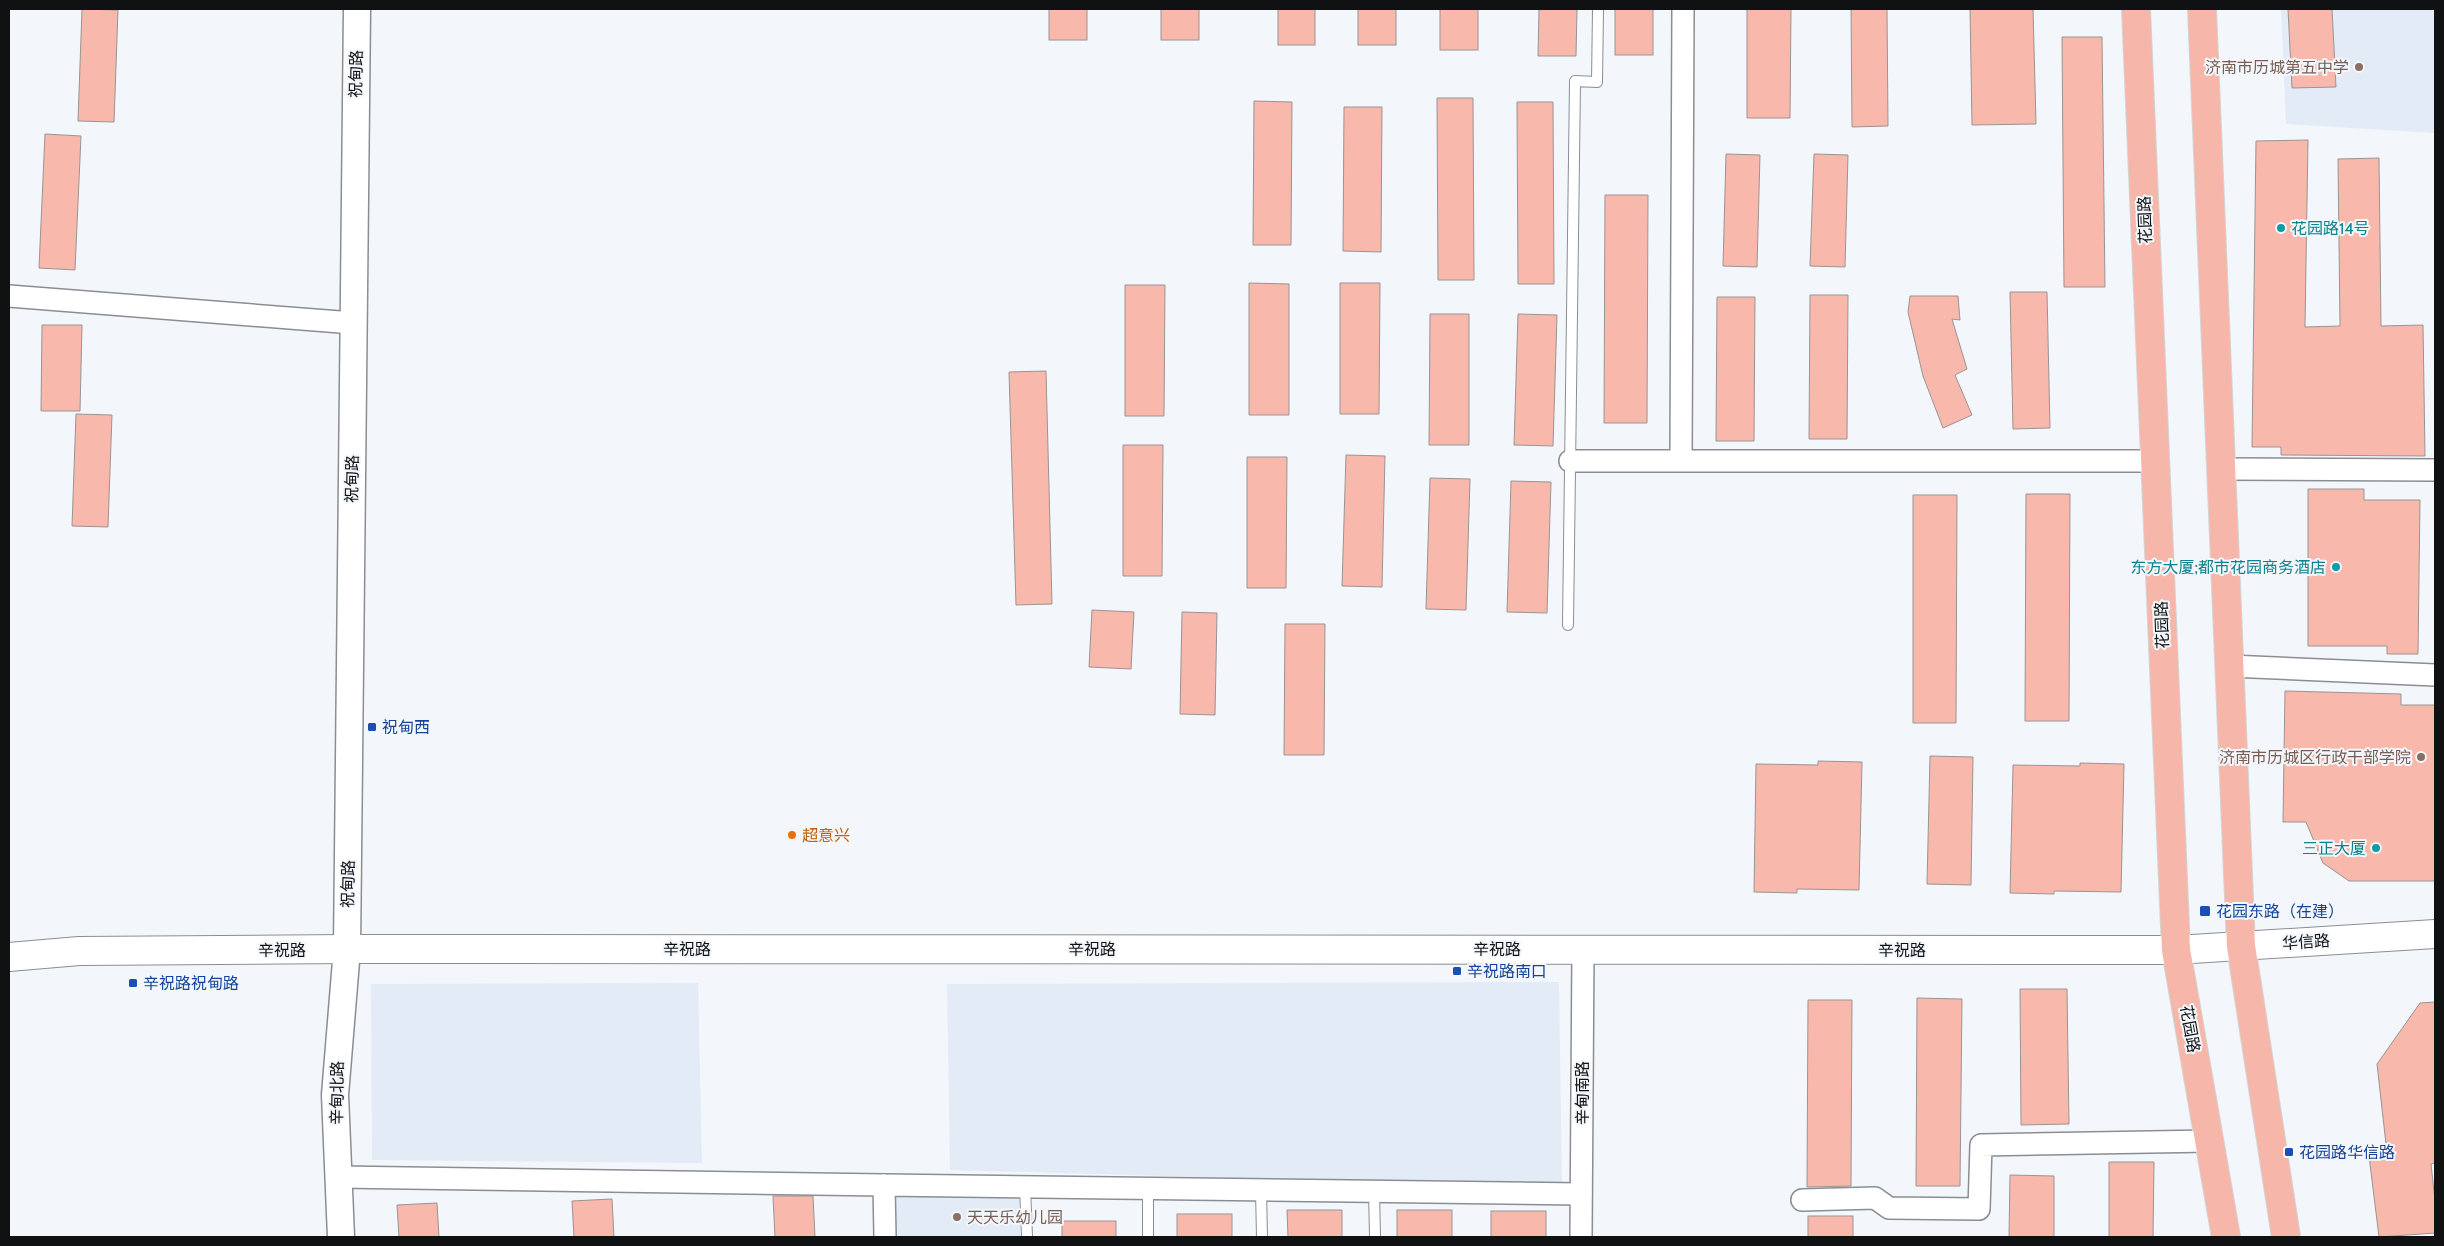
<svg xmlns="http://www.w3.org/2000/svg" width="2444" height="1246" font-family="Cabin,'Noto Sans SC',sans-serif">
	<rect width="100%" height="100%" fill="#f3f7fb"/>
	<g fill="#e2ebf6">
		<path d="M2281 9H2435V133L2286 124Z"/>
		<path d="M1559 982 1562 1187 950 1170 947 984Z"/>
		<path d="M698 983 702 1163 372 1160 371 984Z"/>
		<path d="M896 1196 1019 1197 1020 1237H896Z"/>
	</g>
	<g fill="#f8b8ab" stroke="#9a9493">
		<path d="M82 9 118 10 114 122 78 121Z"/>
		<rect x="1049" y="9" width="38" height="31"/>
		<rect x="1161" y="9" width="38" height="31"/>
		<rect x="1278" y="9" width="37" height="36"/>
		<rect x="1358" y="9" width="38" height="36"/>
		<rect x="1440" y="9" width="38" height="41"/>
		<path d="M1539 9H1577L1576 56H1538Z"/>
		<rect x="1615" y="9" width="38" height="46"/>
		<path d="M1747 9H1791L1790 118H1747Z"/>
		<path d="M1851 9H1887L1888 126 1852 127Z"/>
		<path d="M1970 9H2033L2036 124 1972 125Z"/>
		<path d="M2288 9H2332L2336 87 2292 88Z"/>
		<path d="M2062 37H2102L2105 287H2064Z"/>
		<path d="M1437 98H1473L1474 280H1438Z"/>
		<path d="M1254 101 1292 102 1291 245H1253Z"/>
		<path d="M1517 102H1553L1554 284H1518Z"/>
		<path d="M1344 107H1382L1381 252 1343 251Z"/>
		<path d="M45 134 81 136 75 270 39 268Z"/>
		<path d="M2308 140 2305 327 2340 326 2338 159 2379 158 2381 326 2423 325 2425 456 2281 455V447H2252L2256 141Z"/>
		<path d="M1726 154 1760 155 1757 267 1723 266Z"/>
		<path d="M1814 154 1848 155 1845 267 1810 266Z"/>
		<path d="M1605 195H1648L1647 423H1604Z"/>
		<path d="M1249 283 1289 284V415H1249Z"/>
		<path d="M1340 283H1380L1379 414H1340Z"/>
		<path d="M1125 285H1165L1164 416H1125Z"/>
		<path d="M2010 292H2047L2050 428 2013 429Z"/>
		<path d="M1810 295H1848L1847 439H1809Z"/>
		<path d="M1910 296H1958L1960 320 1952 319 1967 369 1955 375 1972 415 1943 428 1923 376 1908 312Z"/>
		<path d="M1717 297H1755L1754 441H1716Z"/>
		<path d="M1430 314H1469V445H1429Z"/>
		<path d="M1518 314 1557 315 1553 446 1514 445Z"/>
		<path d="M42 325H82L80 411H41Z"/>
		<path d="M1046 371 1052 604 1016 605 1009 372Z"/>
		<path d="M76 414 112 415 108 527 72 526Z"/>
		<path d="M1123 445H1163L1162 576H1123Z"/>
		<path d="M1346 455 1385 456 1382 587 1342 586Z"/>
		<path d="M1247 457H1287L1286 588H1247Z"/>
		<path d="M1430 478 1470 479 1466 610 1426 609Z"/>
		<path d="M1511 481 1551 482 1547 613 1507 612Z"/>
		<path d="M2308 489H2364V500H2420L2418 654H2387V646H2308Z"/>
		<path d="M2026 494H2070L2069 721H2025Z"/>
		<path d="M1913 495H1957L1956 723H1913Z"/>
		<path d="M1092 610 1134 612 1131 669 1089 667Z"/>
		<path d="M1182 612 1217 613 1215 715 1180 714Z"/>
		<path d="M1285 624H1325L1324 755H1284Z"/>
		<path d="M2285 691 2401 694V705H2435V881H2349L2323 863 2306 822H2283Z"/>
		<path d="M1930 756 1973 757 1971 885 1927 884Z"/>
		<path d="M1818 761 1862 762 1859 890 1797 889V893L1754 892 1756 764 1818 765Z"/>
		<path d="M2080 763 2124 764 2121 892 2054 891V894L2010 893 2013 765 2080 766Z"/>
		<path d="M2020 989H2067L2069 1124 2021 1125Z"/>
		<path d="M1917 998 1962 999 1960 1186H1916Z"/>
		<path d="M1808 1000H1852L1851 1186 1807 1187Z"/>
		<path d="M2435 1002V1163L2431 1164 2435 1200V1233L2379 1237 2369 1156 2387 1153 2377 1064 2420 1003Z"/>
		<path d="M2109 1162H2154L2153 1237H2109Z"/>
		<path d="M2010 1175 2054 1176V1237H2009Z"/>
		<path d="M773 1196H813L815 1237H775Z"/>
		<path d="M612 1199 614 1237H574L572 1201Z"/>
		<path d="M437 1203 439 1237H399L397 1205Z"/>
		<path d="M1287 1210H1342V1237H1288Z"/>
		<rect x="1397" y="1210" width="55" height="27"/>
		<rect x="1491" y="1211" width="55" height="26"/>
		<rect x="1177" y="1214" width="55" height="23"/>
		<rect x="1808" y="1216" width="45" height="21"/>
		<rect x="1062" y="1221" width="54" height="16"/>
	</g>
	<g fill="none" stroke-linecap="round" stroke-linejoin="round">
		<defs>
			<g id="service">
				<path d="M1568 625 1575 81 1597 82 1598 9"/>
				<path d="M1025 1187 1027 1237"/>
				<path d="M1148 1188V1237"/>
				<path d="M1261 1190 1262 1237"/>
				<path d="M1374 1191 1375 1237"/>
			</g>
			<g id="minor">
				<path d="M9 296 353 323"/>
				<path d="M1681 460 1683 9"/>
				<path d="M1570 461H2155"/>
				<path d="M2221 469 2435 470"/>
				<path d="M2230 666 2435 675"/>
				<path d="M338 1177 884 1185"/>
				<path d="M1802 1200 1875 1198 1889 1208 1979 1209 1981 1145 2209 1141"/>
				<path d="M885 1237 884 1185 1581 1194"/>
				<path d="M1581 1237 1583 949"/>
			</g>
			<path id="tertiary" d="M341 1237 335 1095 347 949 357 9"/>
			<path id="secondary" d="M9 957 79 951 347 949 2176 950 2435 934"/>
			<g id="primary">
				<path d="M2136 9 2176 950 2226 1237"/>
				<path d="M2202 9 2241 946 2286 1237"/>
			</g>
		</defs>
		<use href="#service" stroke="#8a8e92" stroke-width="12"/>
		<use href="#minor" stroke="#8a8e92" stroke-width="24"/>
		<use href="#tertiary" stroke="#8a8e92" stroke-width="29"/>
		<use href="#secondary" stroke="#8a8e92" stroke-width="30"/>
		<use href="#primary" stroke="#d4d4d4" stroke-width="30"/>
		<use href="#service" stroke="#fff" stroke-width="10"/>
		<use href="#minor" stroke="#fff" stroke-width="21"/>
		<use href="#tertiary" stroke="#fff" stroke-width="26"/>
		<use href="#secondary" stroke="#fff" stroke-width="28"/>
		<use href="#primary" stroke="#f6b6a9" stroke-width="28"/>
	</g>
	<g fill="#8d6e63" stroke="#f3f7fb" stroke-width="2">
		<circle cx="2359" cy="67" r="5"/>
		<circle cx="2421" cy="757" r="5"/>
		<circle cx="957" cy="1217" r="5"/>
	</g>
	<g fill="#0f9aa8" stroke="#f3f7fb" stroke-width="2">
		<circle cx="2281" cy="228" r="5"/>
		<circle cx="2336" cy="567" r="5"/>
		<circle cx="2376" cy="848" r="5"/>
	</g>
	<g fill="#1a4fb4" stroke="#f3f7fb" stroke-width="2">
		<rect x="367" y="722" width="10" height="10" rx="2.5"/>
		<rect x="2199" y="905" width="12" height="12" rx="2.5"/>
		<rect x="1452" y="966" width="10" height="10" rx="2.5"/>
		<rect x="128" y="978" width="10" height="10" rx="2.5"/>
		<rect x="2284" y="1147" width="10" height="10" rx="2.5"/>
	</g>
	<circle fill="#e8710a" stroke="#f3f7fb" stroke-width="2" cx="792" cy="835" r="5"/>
	<g text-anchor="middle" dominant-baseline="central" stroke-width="4" stroke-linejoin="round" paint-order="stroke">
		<g font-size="16" fill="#785e54" stroke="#f3f7fb" text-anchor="end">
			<text x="2349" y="67">济南市历城第五中学</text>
			<text x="2411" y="757">济南市历城区行政干部学院</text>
			<text x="967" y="1217" text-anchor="start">天天乐幼儿园</text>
		</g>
		<g font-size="16" fill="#0f1112" stroke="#f3f7fb">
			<text transform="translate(356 74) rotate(-89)">祝甸路</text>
			<text transform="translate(2145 220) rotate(-92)">花园路</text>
			<text transform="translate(352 479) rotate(-89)">祝甸路</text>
			<text transform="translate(2162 625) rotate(-92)">花园路</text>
			<text transform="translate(348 884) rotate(-89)">祝甸路</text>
			<text transform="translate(2306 942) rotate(-4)">华信路</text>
			<text x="687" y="949">辛祝路</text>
			<text x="1092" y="949">辛祝路</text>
			<text x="1497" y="949">辛祝路</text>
			<text x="282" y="950">辛祝路</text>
			<text x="1902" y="950">辛祝路</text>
			<text transform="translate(2190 1029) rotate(80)">花园路</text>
			<text transform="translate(337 1093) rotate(-89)">辛甸北路</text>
			<text transform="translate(1582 1093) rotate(-90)">辛甸南路</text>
		</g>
		<g font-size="16" fill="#0d838f" stroke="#f3f7fb" text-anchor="end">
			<text x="2291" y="228" text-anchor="start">花园路14号</text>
			<text x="2326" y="567">东方大厦;都市花园商务酒店</text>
			<text x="2366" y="848">三正大厦</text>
		</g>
		<g font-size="16" fill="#164399" stroke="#f3f7fb" text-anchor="start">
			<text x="382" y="727">祝甸西</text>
			<text x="2216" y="911">花园东路（在建）</text>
			<text x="1467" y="971">辛祝路南口</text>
			<text x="143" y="983">辛祝路祝甸路</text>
			<text x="2299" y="1152">花园路华信路</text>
		</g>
		<g font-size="16" fill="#c56008" stroke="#f3f7fb" text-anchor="start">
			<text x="802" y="835">超意兴</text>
		</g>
	</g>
	<rect width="2444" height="1246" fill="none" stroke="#0f1112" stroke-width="20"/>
</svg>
